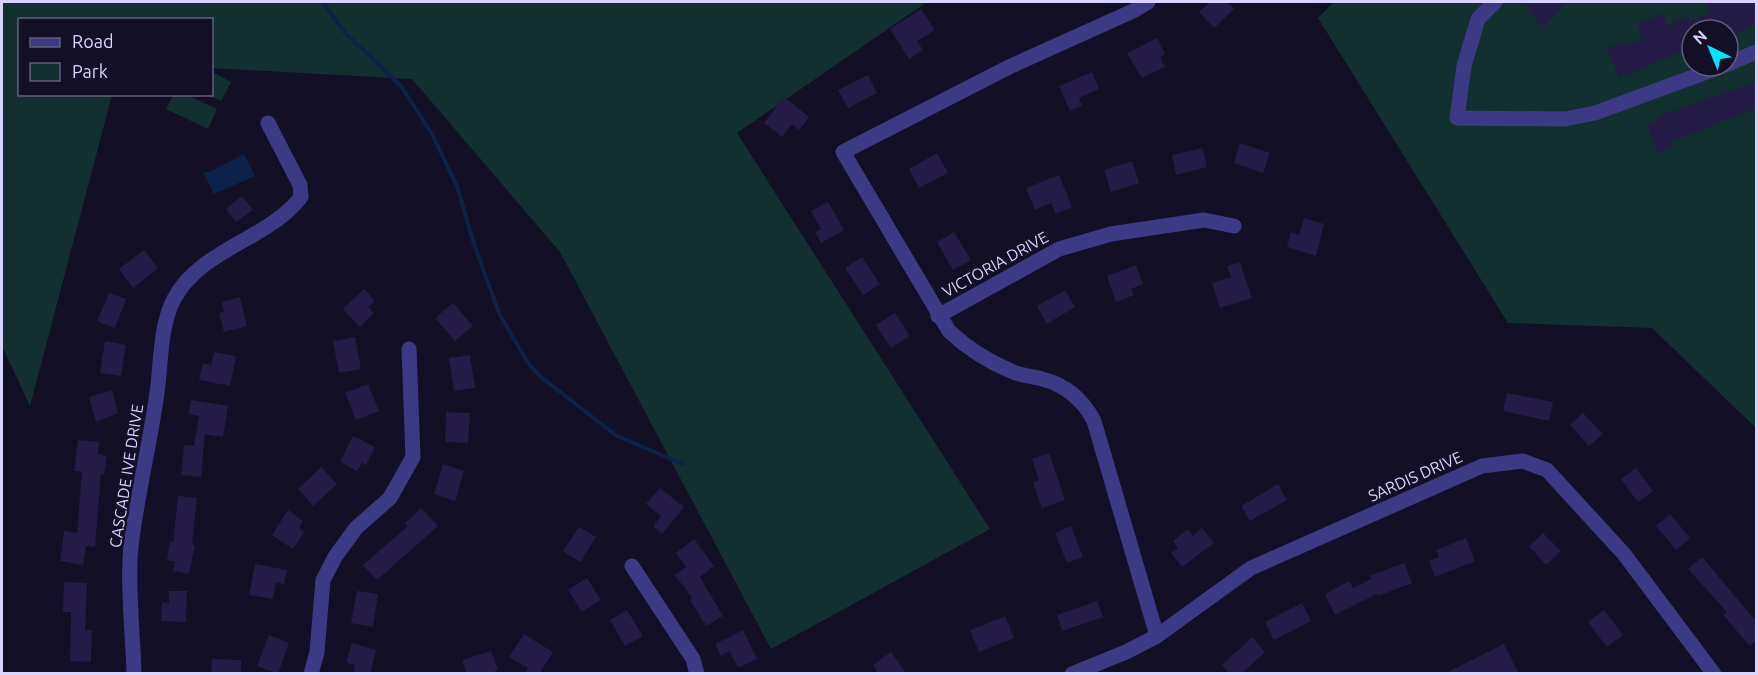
<svg xmlns="http://www.w3.org/2000/svg" width="1758" height="675" font-family="Ubuntu,sans-serif">
	<rect width="100%" height="100%" fill="#130f26"/>
	<g fill="#12302f" fill-rule="evenodd">
		<path d="M2 2H927L737 133 990 529 771 649 560 252 412 79 212 68V20H20V94L112 95 30 406 2 346Z"/>
		<path d="M1334 2H1756V428L1652 328 1508 323 1318 18ZM1692 30H1728V66H1692Z"/>
		<path d="M212 72 231 82 221 101 207 95 212 94Z"/>
		<path d="M187 95 217 109 208 129 166 109 173 95Z"/>
	</g>
	<path fill="#0c2248" d="M244 154 255 176 214 194 203 172H209Z"/>
	<g fill="none" stroke-linecap="round" stroke-linejoin="round">
		<path stroke="#0c2248" stroke-width="4" d="M323 2 345 33 401 86 432 134 457 186 473 241 499 313 528 363 541 377 617 436 683 464"/>
	</g>
	<g fill="#241b47">
		<path d="M1210 2H1227L1234 9 1214 28 1199 12Z"/>
		<path d="M1534 2H1568L1543 27 1526 9Z"/>
		<path d="M1713 2H1756V25L1728 37V30H1692V47L1619 78 1606 48 1622 42 1624 47 1642 39 1637 23 1663 14 1668 26 1689 16 1691 21 1710 13 1706 4Z"/>
		<path d="M921 9 935 30 917 41 923 50 909 59 890 29Z"/>
		<path d="M1157 38 1165 54 1160 57 1165 67 1142 78 1127 53Z"/>
		<path d="M1092 72 1099 89 1079 98 1082 106 1070 111 1059 86Z"/>
		<path d="M868 75 877 93 848 108 838 90Z"/>
		<path d="M1756 82V108L1670 142 1672 147 1658 153 1647 125 1660 120 1659 116Z"/>
		<path d="M784 97 809 117 799 130 792 124 782 137 764 123Z"/>
		<path d="M1240 143 1270 153 1263 173 1234 163Z"/>
		<path d="M1203 148 1207 167 1176 175 1172 155Z"/>
		<path d="M937 153 948 173 919 188 909 169Z"/>
		<path d="M1132 161 1139 183 1111 192 1104 170Z"/>
		<path d="M1059 175 1072 207 1056 214 1051 203 1035 210 1026 188Z"/>
		<path d="M242 196 253 210 236 222 226 209Z"/>
		<path d="M828 202 844 230 821 243 815 232 821 229 811 211Z"/>
		<path d="M1304 218 1324 224 1316 256 1287 247 1291 232 1299 235Z"/>
		<path d="M954 232 971 260 953 270 937 242Z"/>
		<path d="M144 250 158 268 133 288 119 269Z"/>
		<path d="M862 257 880 284 863 295 845 268Z"/>
		<path d="M1240 262 1252 298 1220 308 1212 283 1231 277 1227 266Z"/>
		<path d="M1136 265 1143 284 1131 289 1134 295 1116 302 1107 276Z"/>
		<path d="M364 289 375 301 368 307 374 313 360 327 343 309Z"/>
		<path d="M1065 290 1075 307 1047 324 1037 306Z"/>
		<path d="M109 293 126 299 115 328 97 321Z"/>
		<path d="M240 297 247 326 224 332 219 313 224 312 222 302Z"/>
		<path d="M453 303 473 326 455 341 435 318Z"/>
		<path d="M895 313 910 336 891 348 876 325Z"/>
		<path d="M355 337 361 369 339 373 333 341Z"/>
		<path d="M105 341 126 345 121 376 100 373Z"/>
		<path d="M214 352 236 356 230 386 199 380 203 363 211 365Z"/>
		<path d="M470 355 475 388 454 391 449 358Z"/>
		<path d="M368 384 379 411 356 420 345 393Z"/>
		<path d="M112 390 118 413 96 422 89 397Z"/>
		<path d="M1507 393 1553 402 1549 421 1503 411Z"/>
		<path d="M191 400 228 406 223 437 205 434 201 477 181 475 184 445 194 446 199 416 189 414Z"/>
		<path d="M446 412 470 413 468 443 445 442Z"/>
		<path d="M1583 413 1603 434 1589 446 1570 425Z"/>
		<path d="M353 436 375 447 366 465 362 463 357 471 340 462Z"/>
		<path d="M78 440 99 442 98 454 107 456 104 474H101L95 547 86 546 83 565 60 561 64 531 77 533 82 472 74 471Z"/>
		<path d="M1049 453 1065 500 1042 508 1033 483 1039 480 1032 459Z"/>
		<path d="M443 464 464 471 455 501 434 494Z"/>
		<path d="M321 467 337 484 313 506 298 489Z"/>
		<path d="M1636 468 1653 491 1638 502 1621 479Z"/>
		<path d="M1278 484 1287 500 1250 521 1241 506Z"/>
		<path d="M660 488 684 507 662 534 653 526 661 516 646 504Z"/>
		<path d="M178 496 197 498 192 545H195L189 574 173 571 175 562 167 560 170 541 173 542Z"/>
		<path d="M421 508 438 526 377 580 363 565 408 526 405 523Z"/>
		<path d="M288 510 303 521 299 528 304 532 293 549 272 535Z"/>
		<path d="M1670 514 1690 538 1676 550 1656 526Z"/>
		<path d="M1071 526 1083 557 1067 563 1055 533Z"/>
		<path d="M579 527 596 537 580 562 563 551Z"/>
		<path d="M1202 528 1214 543 1182 567 1171 553 1178 548 1173 541 1188 529 1193 536Z"/>
		<path d="M1543 533 1561 551 1546 565 1529 546Z"/>
		<path d="M1466 538 1475 561 1435 577 1429 561 1439 557 1436 550Z"/>
		<path d="M694 539 714 566 700 577 723 616 706 626 690 600 692 598 675 575 686 567 676 553Z"/>
		<path d="M1702 557 1756 621V640L1750 646 1723 615 1727 612 1688 569Z"/>
		<path d="M1404 563 1412 583 1378 596 1377 594 1335 615 1325 594 1349 581 1353 588 1371 579 1370 576Z"/>
		<path d="M255 564 287 570 284 584 276 582 273 599 249 595Z"/>
		<path d="M587 578 601 600 582 612 568 590Z"/>
		<path d="M64 582 87 583 85 630H92L91 662 70 661 71 612H63Z"/>
		<path d="M169 591H187L186 622 161 621 162 602 169 603Z"/>
		<path d="M357 591 378 594 373 627 351 623Z"/>
		<path d="M1097 601 1103 617 1062 631 1057 615Z"/>
		<path d="M1302 603 1311 621 1274 640 1265 622Z"/>
		<path d="M627 610 643 636 625 646 610 620Z"/>
		<path d="M1604 610 1623 635 1607 647 1588 622Z"/>
		<path d="M1005 616 1014 638 979 652 970 630Z"/>
		<path d="M743 630 757 659 738 668 730 651 721 656 715 644Z"/>
		<path d="M524 634 553 652 539 674H524L528 668 509 657Z"/>
		<path d="M269 635 289 643 278 674 257 666Z"/>
		<path d="M1252 637 1265 652 1241 674H1230L1222 665Z"/>
		<path d="M352 643 376 650 370 674H353L355 665 346 663Z"/>
		<path d="M1504 644 1519 674H1444Z"/>
		<path d="M491 651 498 670 489 674H467L462 660Z"/>
		<path d="M891 652 907 674H879L873 665Z"/>
		<path d="M212 659 241 660V674H211Z"/>
	</g>
	<g fill="none" stroke-linecap="round" stroke-linejoin="round">
		<g stroke="#3d3a85" stroke-width="15">
			<path d="M1148 2 1133 11 1009 67 843 152 949 331C968 349 987 361 1011 371 1020 376 1032 376 1042 379 1066 385 1083 400 1094 421L1157 636"/>
			<path d="M1495 2 1478 19 1464 66 1457 118 1565 119 1595 113 1723 66"/>
			<path d="M1728 64 1756 52"/>
			<path d="M938 316 1059 249 1111 234 1204 220 1234 226"/>
			<path d="M632 566 693 659 697 674"/>
			<path d="M134 674C133 635 127 583 131 546 137 495 150 444 157 393 161 364 160 325 174 299 200 249 268 240 301 197L300 185 268 123"/>
			<path d="M311 674 317 652 323 580 335 557 356 528 390 498 413 457 409 349"/>
			<path d="M1072 674 1126 652 1157 636 1251 568 1482 466 1523 461 1547 470 1624 554 1714 674"/>
		</g>
	</g>
	<g text-anchor="middle" dominant-baseline="central" stroke-width="5" stroke-linejoin="round" paint-order="stroke">
		<g font-size="16" fill="#d9d4ff" stroke="#130f26">
			<text transform="translate(995 264) rotate(-29)">VICTORIA DRIVE</text>
			<text transform="translate(126 476) rotate(-81)">CASCADE IVE DRIVE</text>
			<text transform="translate(1415 476) rotate(-24)">SARDIS DRIVE</text>
		</g>
	</g>
	<rect width="1758" height="675" fill="none" stroke="#d9d4ff" stroke-width="6"/>
	<rect x="18" y="18" width="195" height="78" fill="#130f26" stroke="#625e7d" stroke-width="1.5"/>
	<rect x="30" y="38" width="30" height="9" fill="#3d3a85" stroke="#625e7d" stroke-width="1.5"/>
	<text x="72" y="48" font-size="18" fill="#d9d4ff">Road</text>
	<rect x="30" y="63" width="30" height="18" fill="#12302f" stroke="#625e7d" stroke-width="1.5"/>
	<text x="72" y="78" font-size="18" fill="#d9d4ff">Park</text>
	<g transform="translate(1710 48) rotate(317)"><circle r="28" fill="#130f26" stroke="#625e7d" stroke-width="1.5"/>
	<path d="M0-4.5L10 22L0 15L-10 22Z" fill="#00e5ff"/>
	<text y="-9" font-size="16" font-weight="bold" text-anchor="middle" fill="#d9d4ff">N</text>
	</g>
</svg>
